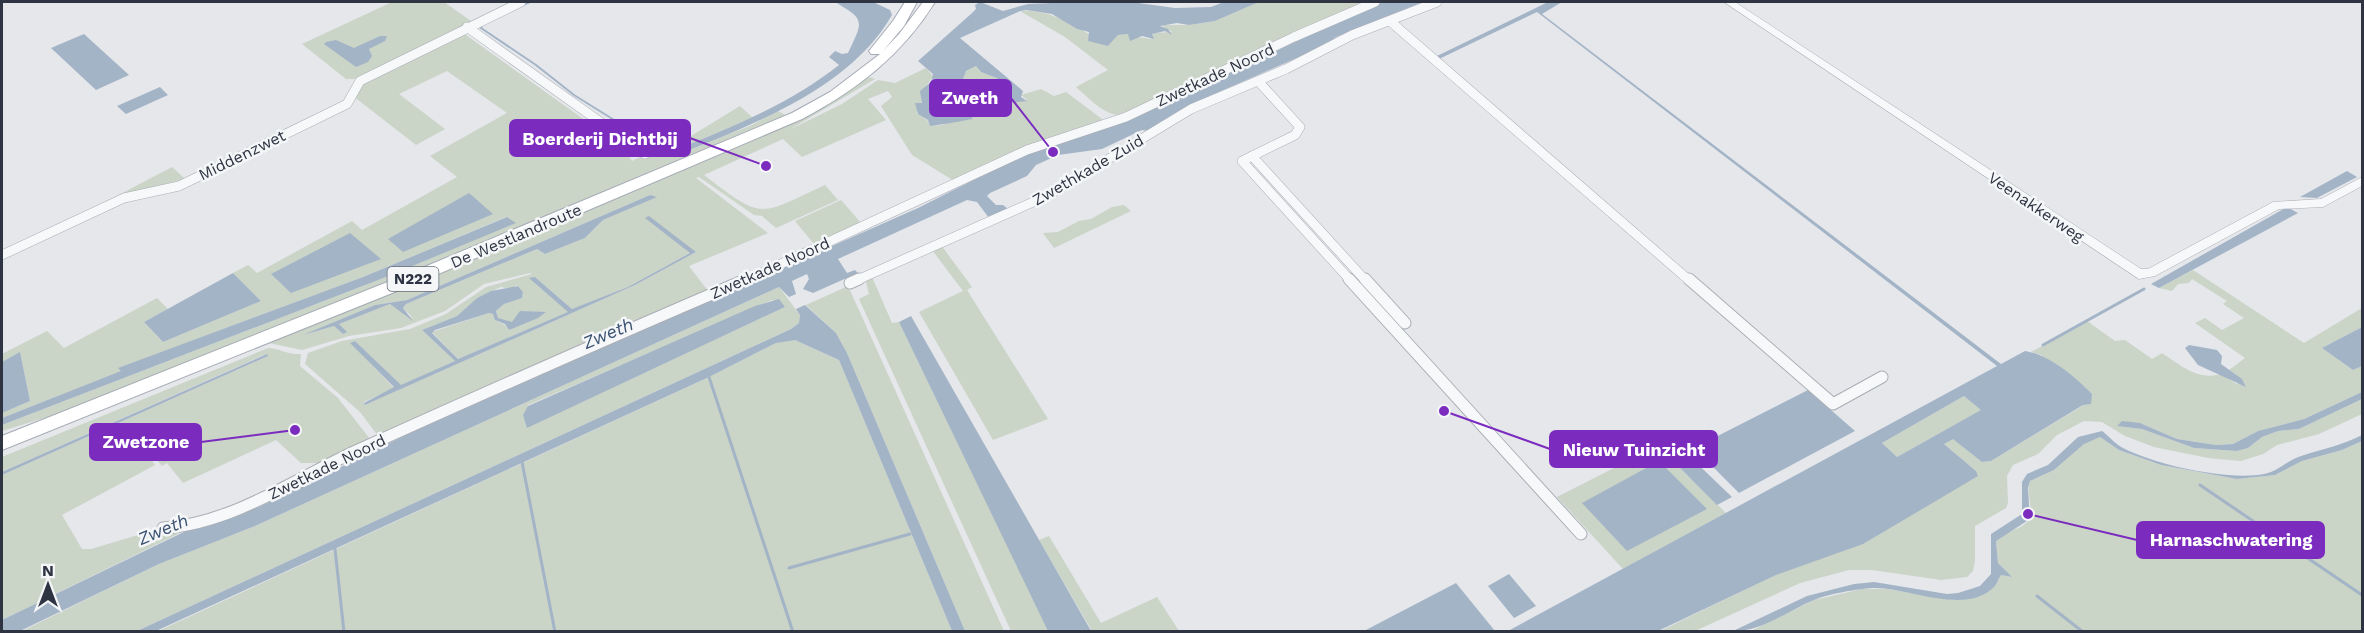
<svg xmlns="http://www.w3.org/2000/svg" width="2364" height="633" font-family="'Work Sans',sans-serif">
	<rect width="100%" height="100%" fill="#e5e7eb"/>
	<g fill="#cad4c7" fill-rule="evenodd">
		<path d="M392 2H444L471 21 354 79H346L302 44Z"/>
		<path d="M1259 2H1368L1126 115C1106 118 1090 99 1076 87L1108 70 1065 37 1020 11C1054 9 1081 30 1108 46L1118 35 1128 34 1130 36 1151 39 1153 33 1172 32 1161 25H1189L1215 21Z"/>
		<path d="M463 33 624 148 632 161 654 150 674 156 752 125 778 111 785 115 411 272 60 413 2 431V425L386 277 515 223 506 217 363 277 119 368 122 371 2 418V413L30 401 20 353 2 362V354L47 331 64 348 157 298 168 309 144 322 163 342 261 301 233 273 248 265 257 273 352 221 362 230 457 177 430 156 507 113 447 71 399 94 445 129 416 145 353 96 361 82Z"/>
		<path d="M976 66 981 72 998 78V83L978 91 976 86 962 79 966 71Z"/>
		<path d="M926 68 933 76 921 94 923 102 917 104V113L928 121 930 126 942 125 952 120H969L972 115H982L1002 104 1027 100 1021 95 1041 89 1054 96 1066 92 1102 119 1098 125 959 179H951L912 155 881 106 892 97 888 91 868 99 886 120 802 157 783 139 704 175C764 221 758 216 825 185L838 200 776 228 762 216 754 215 699 177 696 178 768 233 689 266 708 291 379 437 360 412 305 364 308 353 342 341 410 329 446 314 486 287 532 274 530 273 484 284 445 311 401 328 349 336 302 350 269 343 819 108 869 77 875 79 789 130 842 104 878 80 895 83ZM650 195 656 197 603 220 585 238 545 254 537 249 406 304 403 308 414 319 390 304 338 324 343 334 334 326 309 333 375 305 407 300ZM672 237 696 252 635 285 365 405 364 402 394 388 351 343 355 341 401 386 455 361 422 330 457 316 477 298 501 287 510 289 517 285 523 292 522 298 504 304 496 311 498 318 517 326 509 330 505 325 495 320 494 314 489 313 432 332 458 359 569 312 536 284 535 277 572 309 577 308 628 287 690 253Z"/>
		<path d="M740 106 753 118 670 152 660 147 663 142 673 147Z"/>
		<path d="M172 167 185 179 113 198Z"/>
		<path d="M841 200 861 223 814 244 795 221Z"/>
		<path d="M1124 205 1131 211 1054 248 1043 233 1058 232 1079 221 1091 219 1112 207Z"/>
		<path d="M941 245 972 287 967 290 1048 419 993 440 919 312 963 291 932 250Z"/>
		<path d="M2193 270 2304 343 2362 308V327L2322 348 2353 370 2362 366V392L2304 419 2258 431 2233 444 2216 445 2177 439 2140 423 2118 426 2142 429 2194 448 2237 451 2248 448 2262 437 2278 431 2299 429 2362 399V414L2319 434 2277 445 2263 454 2241 461 2208 458 2154 447 2125 436 2102 422 2084 421 2057 435 2038 454 2013 465 2007 476 2008 503 2006 508 1975 526V561L1973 571 1967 577 1941 580 1872 570H1849L1800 583 1695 631 1658 632 1973 479 1976 471 1944 444 1953 438 1982 462 1991 461 2079 408 2083 405 2041 355 2031 352 2087 321 2115 341 2125 340 2152 359 2162 353C2180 365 2198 381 2221 374L2238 385 2235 374 2229 370 2245 358 2195 323 2205 318 2222 330 2244 318 2223 304 2227 301 2192 279 2189 283 2178 284 2172 291 2159 288Z"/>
		<path d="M872 277 892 323 899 322 1049 631H1011L859 299 869 294 865 278Z"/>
		<path d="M848 286 1004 631H965L847 353 836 333 806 305Z"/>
		<path d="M779 287 800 315 799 323 791 329 137 631 20 632 159 564 255 526ZM772 300 785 307 527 427 528 405Z"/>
		<path d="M788 340H795L839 360 952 631 156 632 709 377 776 343Z"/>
		<path d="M268 348C281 349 289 355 301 354L300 366 338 398 370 439 324 463H301L276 440 183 483 167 463 162 466 128 426 155 465 62 515 82 549H91L138 535 182 532 2 620V475L268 356 266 354 2 472V457Z"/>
		<path d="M1964 396 1982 410 1897 457 1882 443Z"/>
		<path d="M2100 437 2119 450 2161 465 2237 479 2275 475 2302 461 2342 450 2362 441V631L1749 632 1814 600 1862 589H1888L1954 600 1995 586 2001 575 2011 577 1998 563 1996 541C2004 531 2017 531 2026 523 2037 515 2025 494 2030 481L2054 470 2085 443Z"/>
		<path d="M1657 446 1726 513 1623 569 1557 497Z"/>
		<path d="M1049 536 1101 623 1157 597 1179 631H1092L1039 540Z"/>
	</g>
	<g fill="#a4b4c7" fill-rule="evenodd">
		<path d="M835 2H873L890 10 892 15C849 90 749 126 674 156L656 150 660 147 670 152C730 128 788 105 839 65L829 57 835 51 842 54 848 53C863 21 866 20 835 2Z"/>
		<path d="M980 2 1003 11 1028 4 1073 2H1131L1175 8 1211 7 1224 2H1259L1215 21 1189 25 1177 23 1160 26 1168 29 1172 35 1165 31 1152 34 1154 39 1142 36 1130 41 1128 34 1118 35 1108 46 1088 41 1089 32 1077 29 1052 14 1026 10 1020 11 960 38 1023 91 1021 97 1027 101 1002 104 990 112 973 114 972 119C969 120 933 126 930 126L928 120 918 114 915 103H922L920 91 931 82 933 74 918 61 971 14 976 9 975 5ZM976 66 981 72 997 78 998 83 979 91 978 86 963 79 966 71Z"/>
		<path d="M1379 2H1423L1336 37 1326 45 1217 93 1148 131 1142 130 1102 149 1058 155 1036 165 1027 176 990 193 987 196 996 205H1003L1008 209 989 218 977 202 967 200 838 259 847 273 855 270 858 273 813 293 803 289 809 279 807 274 792 281 796 294 789 297 779 287 255 526 159 564 20 631 2 632V620L190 529 259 507 414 431 918 208 1029 152 1128 121Z"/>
		<path d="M1548 2H1562L1542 14 2001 364 2025 351C2050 355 2075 377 2092 394L2091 404 2083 405 1991 461 1982 462 1953 439 1944 444 1976 471 1978 476 1973 479 1863 544 1776 575 1658 631H1508L1997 366 1537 12 1439 59 1437 56ZM1964 396 1981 410 1897 457 1882 443Z"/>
		<path d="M84 34 129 75 96 90 51 48Z"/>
		<path d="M380 36H387L385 41 369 49 372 56 368 62 356 67 324 44 326 42 336 40 354 48Z"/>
		<path d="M160 87 168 95 126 114 117 106Z"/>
		<path d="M2347 171 2357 177 2317 198 2300 197Z"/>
		<path d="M469 193 493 214 403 252 388 239Z"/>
		<path d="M650 195 657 197 603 220 585 238 545 254 537 249 406 304 403 308 413 321 390 304 339 324 347 332 343 334 334 326 303 335 375 305 407 300Z"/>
		<path d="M2287 207 2298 213 2159 288 2151 284Z"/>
		<path d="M649 216 696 252 635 285 365 405 364 403 394 387 350 343 355 341 401 385 455 361 422 330 457 316 477 298 491 291 518 286 523 292 522 298 504 304 496 311 498 318 512 322 520 311 546 312 538 318 509 330 505 324 495 320 493 314 489 313 435 330 432 333 458 359 568 312 529 278 535 277 572 309 628 287 690 253 645 218Z"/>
		<path d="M507 217 516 223 386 277 2 425V418L121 371 118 368 363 277Z"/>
		<path d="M350 233 381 259 291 293 271 274Z"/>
		<path d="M233 273 261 301 163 342 144 322Z"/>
		<path d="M779 299 785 307 527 428 523 415 528 406 755 306Z"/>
		<path d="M805 305 836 333 847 353 965 631H952L839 360 795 340 776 343 709 377 156 631H137L791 329 799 323 800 315 796 309Z"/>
		<path d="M911 316 1090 629 1092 631H1048L899 322Z"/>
		<path d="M2362 327V366L2353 370 2322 348Z"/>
		<path d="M2189 345 2217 350 2222 356 2221 364 2242 379 2246 387 2198 365 2185 348Z"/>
		<path d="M20 352 30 401 2 413V362Z"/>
		<path d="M267 354 268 356 2 475V472Z"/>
		<path d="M1808 390 1855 431 1739 493 1694 448Z"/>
		<path d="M2362 392V399L2299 429 2278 431 2262 437 2248 448 2237 451 2194 448 2142 429 2117 426 2122 421 2140 423 2177 439 2216 445 2233 444 2258 431 2304 419Z"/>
		<path d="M2102 431C2109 436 2115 444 2123 448 2156 465 2228 481 2264 474 2277 472 2288 460 2301 456 2322 449 2343 445 2362 435V441L2342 450 2302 461 2275 475 2237 479 2161 465 2119 450 2100 437 2084 444 2054 470 2030 481 2028 488 2030 519 1996 541 1998 563 2012 577 2001 575C1998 579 1997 584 1994 587 1966 616 1907 587 1873 588 1857 589 1828 594 1814 600 1787 611 1762 632 1733 631L1807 596 1854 584 1874 582 1947 594 1958 593 1980 586 1991 574V534L2022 514V482L2027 474 2048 465 2078 437Z"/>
		<path d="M1685 452 1732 497 1717 505 1671 459Z"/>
		<path d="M1659 461 1707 509 1627 551 1582 503Z"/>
		<path d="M1509 574 1536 606 1514 618 1488 586Z"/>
		<path d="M1456 583 1495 631H1364Z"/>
	</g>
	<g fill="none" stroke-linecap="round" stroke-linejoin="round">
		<g stroke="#a4b4c7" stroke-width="2">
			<path d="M523 5 530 2"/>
			<path d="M482 25 481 28 536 65 574 95 648 141"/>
		</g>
		<g stroke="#a4b4c7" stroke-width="3">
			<path d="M2043 345 2144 289"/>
			<path d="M709 377 793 632"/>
			<path d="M522 462 555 632"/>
			<path d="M2200 485 2362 595"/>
			<path d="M335 549 344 632"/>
			<path d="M789 568 910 534"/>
			<path d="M2037 596 2083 632"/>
		</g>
		<defs>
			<g id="minor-far1">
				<path d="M1391 22 1690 281"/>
				<path d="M467 27 645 154"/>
				<path d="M1258 81 1300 127 1295 135 1242 161 1351 281"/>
				<path d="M1252 156 1366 281"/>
				<path d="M2 255 124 198 179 186 347 104 360 81 521 2"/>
				<path d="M744 281 1027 150 1126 117 1294 37 1375 2"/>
				<path d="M855 281 1049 195 1191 109 1286 69 1352 35 1437 2"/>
			</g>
			<g id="minor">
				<path d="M1349 279 1581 534"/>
				<path d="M1365 279 1405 323"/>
				<path d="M1689 279 1833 404 1882 377"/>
				<path d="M850 283 859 279"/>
				<path d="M163 528C231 524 295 479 356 451 486 392 616 335 747 279"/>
			</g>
			<path id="tertiary" d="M1724 2H1735L2141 269H2148L2273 202 2321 199 2362 177V186L2323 207 2279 209 2155 276 2139 279Z"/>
			<path id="primary" d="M905 2H917L904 26 883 51 899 34 923 2H935C902 55 857 90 802 119L422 281 2 450V436L410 273 792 113 830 92 880 54H871L869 51 893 21Z"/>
		</defs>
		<use href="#minor-far1" stroke="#aaaeb5" stroke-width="10"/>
		<use href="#minor" stroke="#aaaeb5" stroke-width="13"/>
		<use href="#tertiary" stroke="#aaaeb5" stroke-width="1"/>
		<use href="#primary" stroke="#a5abb6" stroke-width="2"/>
		<use href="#minor-far1" stroke="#f7f8fa" stroke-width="9"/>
		<use href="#minor" stroke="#f7f8fa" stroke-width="11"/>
		<use href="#tertiary" fill="#f7f8fa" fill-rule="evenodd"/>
		<use href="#primary" fill="#fff" fill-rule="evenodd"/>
	</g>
	<g text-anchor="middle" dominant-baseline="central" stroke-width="5" stroke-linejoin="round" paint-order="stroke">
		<rect fill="#f4f6f8" stroke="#696e79" stroke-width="1.5" x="387.5" y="267" width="51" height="24" rx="4.5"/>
		<g font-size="15" font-weight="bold" fill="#2e3442">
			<text x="413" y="279">N222</text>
		</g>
		<g font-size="16" fill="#2e3442" stroke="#f4f6f8">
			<text transform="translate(1215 75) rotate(-25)">Zwetkade Noord</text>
			<text transform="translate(242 155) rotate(-26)">Middenzwet</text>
			<text transform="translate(1088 170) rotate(-30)">Zwethkade Zuid</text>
			<text transform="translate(2036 207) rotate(34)">Veenakkerweg</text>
			<text transform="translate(516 236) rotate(-23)">De Westlandroute</text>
			<text transform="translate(770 268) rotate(-24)">Zwetkade Noord</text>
			<text transform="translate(327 467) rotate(-26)">Zwetkade Noord</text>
		</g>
		<g font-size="18" font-style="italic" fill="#3b5272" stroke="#f4f6f8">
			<text transform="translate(608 333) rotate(-23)">Zweth</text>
			<text transform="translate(163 529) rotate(-23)">Zweth</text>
		</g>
	</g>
	<path fill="none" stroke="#7b2cbf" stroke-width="2" d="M1053 152L1011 98M766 166L690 138M295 430L201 442M1444 411L1550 449M2028 514L2137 540"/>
	<g fill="#7b2cbf" stroke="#f4f6f8" stroke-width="2">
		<circle cx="1053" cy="152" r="6"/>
		<circle cx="766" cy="166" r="6"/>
		<circle cx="295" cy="430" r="6"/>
		<circle cx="1444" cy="411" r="6"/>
		<circle cx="2028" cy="514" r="6"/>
	</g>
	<g fill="#7b2cbf" stroke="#7b2cbf" stroke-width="2">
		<rect x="930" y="80" width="81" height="36" rx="6"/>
		<rect x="510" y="120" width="180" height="36" rx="6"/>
		<rect x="90" y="424" width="111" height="36" rx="6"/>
		<rect x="1550" y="431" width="167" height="36" rx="6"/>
		<rect x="2137" y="522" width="187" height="36" rx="6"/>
	</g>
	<g font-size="18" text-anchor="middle" font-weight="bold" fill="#fff">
		<text x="970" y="104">Zweth</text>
		<text x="600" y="145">Boerderij Dichtbij</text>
		<text x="146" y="448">Zwetzone</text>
		<text x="1634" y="456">Nieuw Tuinzicht</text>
		<text x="2231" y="546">Harnaschwatering</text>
	</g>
	<rect width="2364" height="633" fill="none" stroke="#2e3442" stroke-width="6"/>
	<g transform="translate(48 585)" stroke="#f4f6f8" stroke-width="4.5" paint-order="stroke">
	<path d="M0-4.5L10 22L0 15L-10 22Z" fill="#2e3442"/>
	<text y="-9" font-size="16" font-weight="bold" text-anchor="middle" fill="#2e3442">N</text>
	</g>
</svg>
